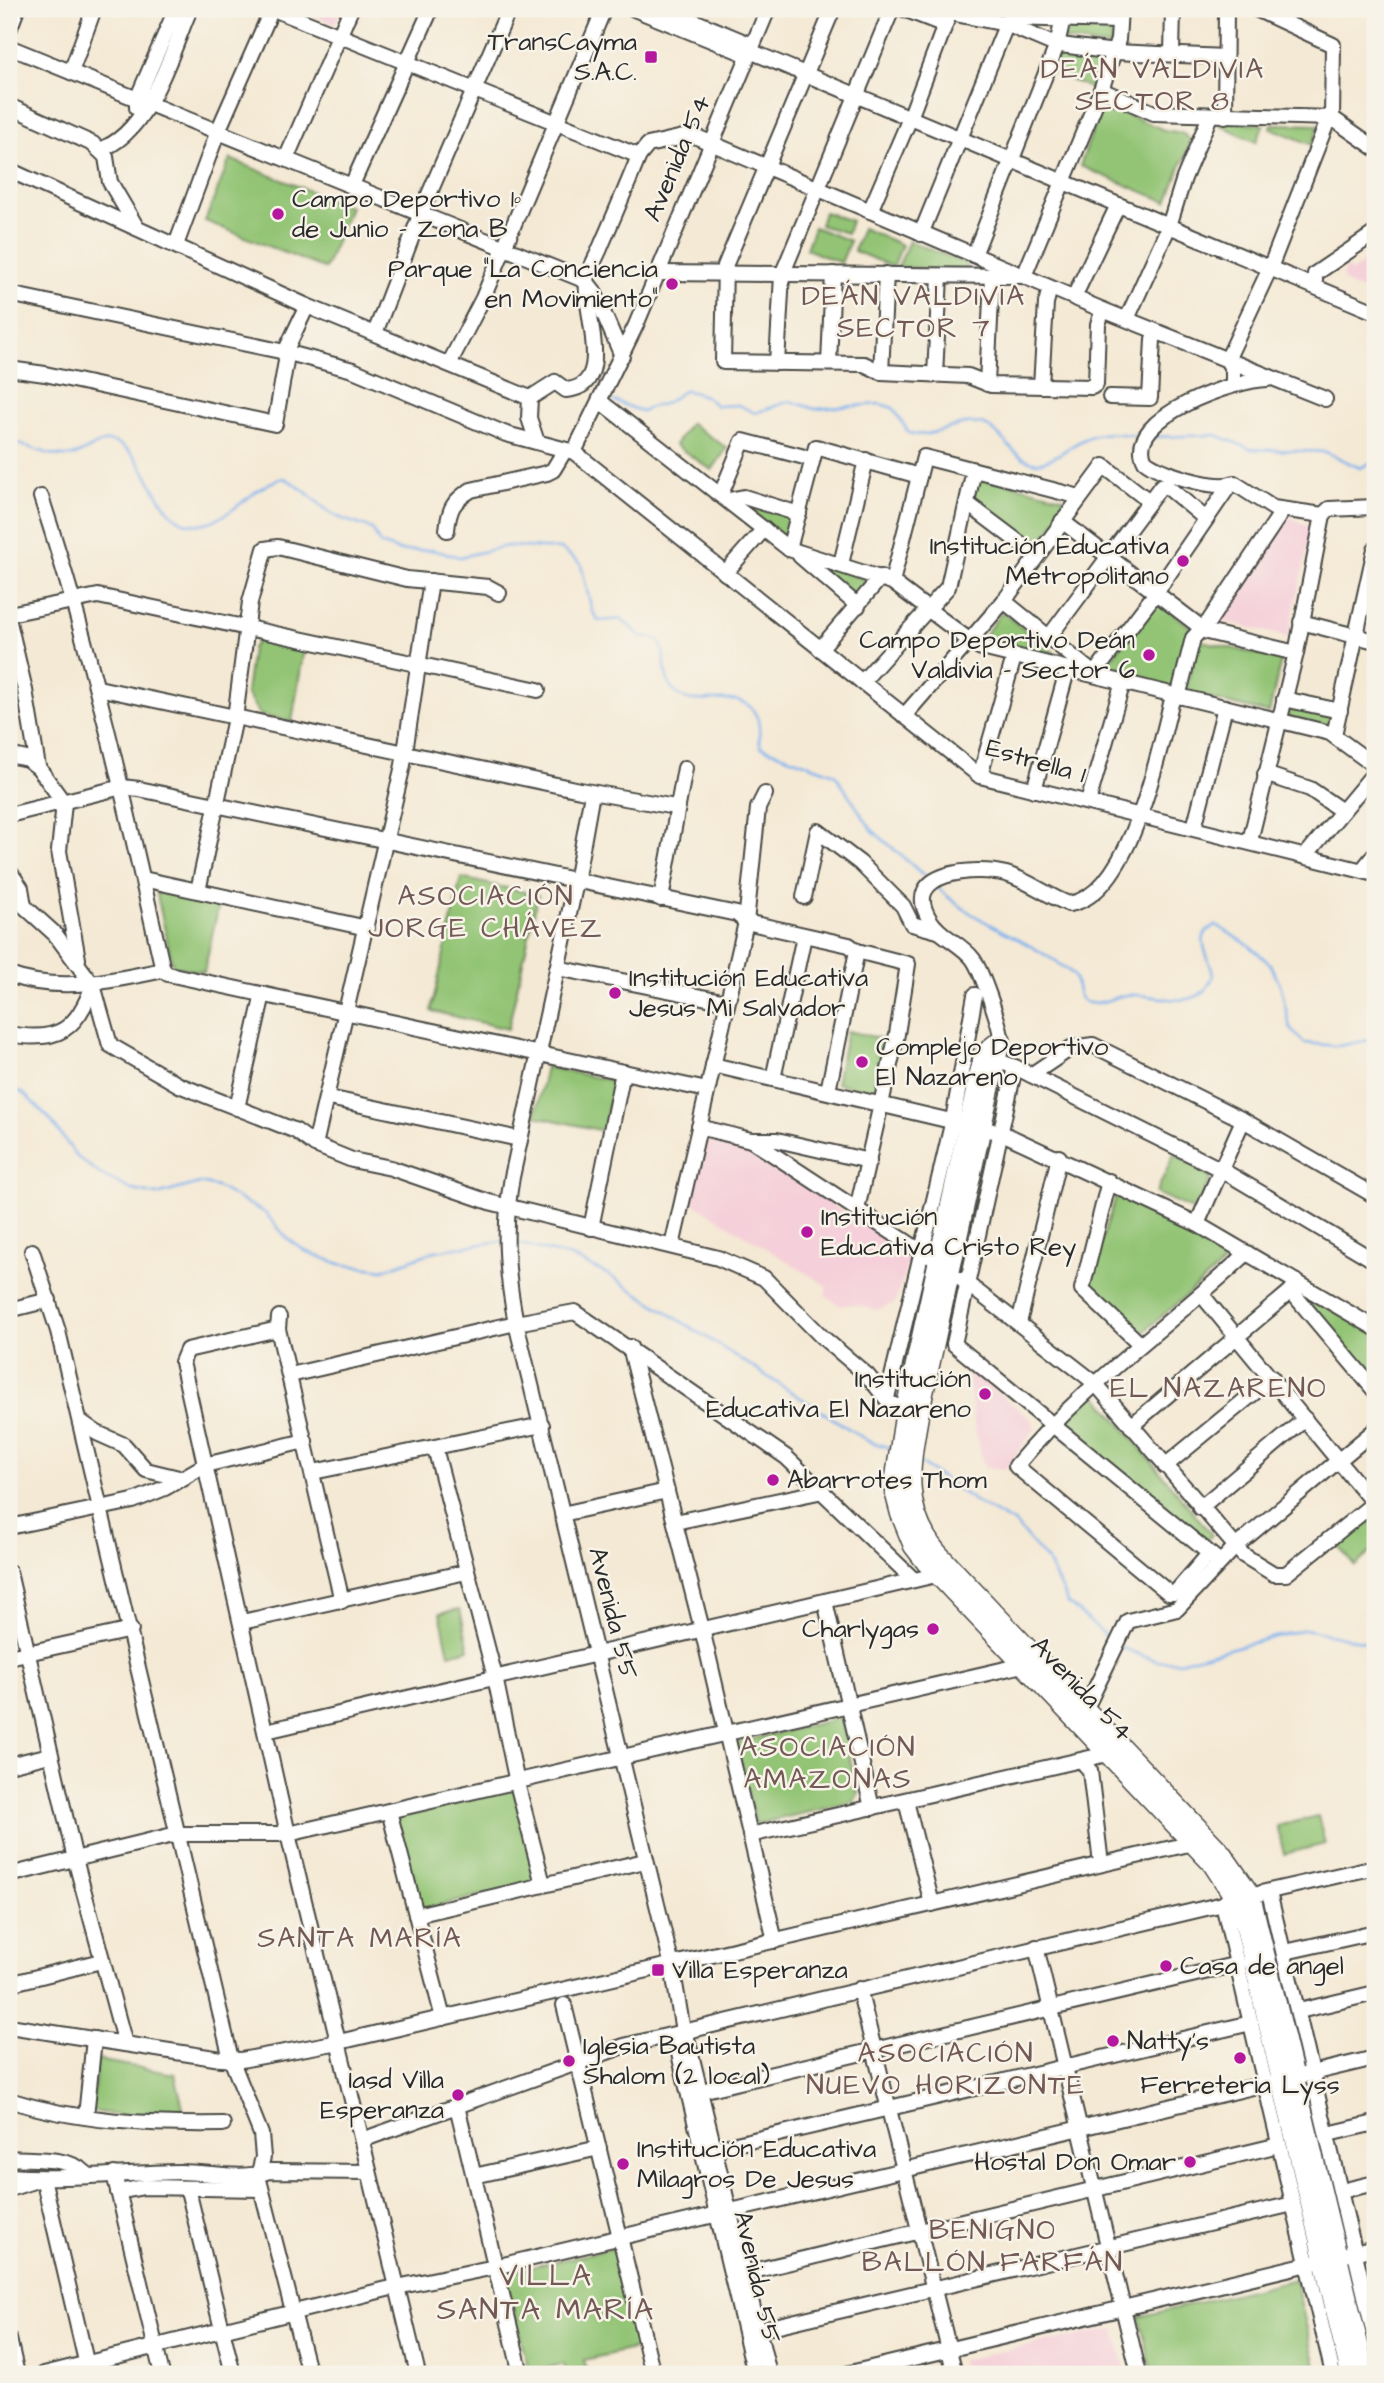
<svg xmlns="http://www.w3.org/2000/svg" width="1384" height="2383" font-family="'Architects Daughter',sans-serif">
	<rect width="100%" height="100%" fill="#f7f3e8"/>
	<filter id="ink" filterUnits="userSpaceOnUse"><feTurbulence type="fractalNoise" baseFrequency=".0143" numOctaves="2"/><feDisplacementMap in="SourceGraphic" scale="14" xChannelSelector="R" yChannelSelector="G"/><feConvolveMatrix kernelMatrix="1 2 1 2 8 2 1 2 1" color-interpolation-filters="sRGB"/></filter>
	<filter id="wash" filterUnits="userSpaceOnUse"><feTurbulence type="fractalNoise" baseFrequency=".00686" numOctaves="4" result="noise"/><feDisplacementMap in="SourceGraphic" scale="28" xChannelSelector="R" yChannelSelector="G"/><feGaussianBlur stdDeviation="1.57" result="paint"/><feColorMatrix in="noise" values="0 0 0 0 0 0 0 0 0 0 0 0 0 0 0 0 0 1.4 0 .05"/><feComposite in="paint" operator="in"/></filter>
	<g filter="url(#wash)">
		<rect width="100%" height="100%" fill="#f4e9d4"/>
		<g fill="#f5cfd9">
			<path d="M299 9H341L335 24Z"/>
			<path d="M1375 254V295L1345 283 1342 275 1347 266 1351 272Z"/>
			<path d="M1287 516 1312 528 1288 637 1218 620Z"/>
			<path d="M704 1138 742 1147 910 1255 895 1303 876 1310 852 1304 841 1306 825 1295 827 1286 690 1201Z"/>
			<path d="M967 1369 1032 1420 1035 1429 1005 1469 984 1467 974 1424Z"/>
			<path d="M1115 2328 1126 2374H963L960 2360Z"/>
		</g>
		<g fill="#93c474" stroke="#5f7850" stroke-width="2">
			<path d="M1068 25 1115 26 1110 47 1063 40Z"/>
			<path d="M1061 51 1106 57 1094 90 1052 72Z"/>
			<path d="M1107 106 1164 130 1182 133 1191 140 1167 202 1080 166 1101 108 1105 110Z"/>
			<path d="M1221 119 1264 125 1256 142 1220 125Z"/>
			<path d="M1272 124 1319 125 1312 145 1271 128Z"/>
			<path d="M230 159 350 207 325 269 205 221Z"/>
			<path d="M824 212 851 221 847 233 820 225Z"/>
			<path d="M814 227 850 241 841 263 806 249Z"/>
			<path d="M862 228 902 245 893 267 854 251Z"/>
			<path d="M909 241 967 264 964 271 898 267Z"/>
			<path d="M690 423 727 448 712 470 675 445Z"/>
			<path d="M979 476 1070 499 1035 551 972 501Z"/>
			<path d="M744 502 793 516 786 539 742 504Z"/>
			<path d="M812 562 871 581 858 599Z"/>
			<path d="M1156 600 1194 630 1174 691 1102 671Z"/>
			<path d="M1002 612 1065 661 980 641Z"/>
			<path d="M260 639 304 649 292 722 260 715 246 693 252 648Z"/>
			<path d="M1198 640 1281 660 1269 713 1185 693Z"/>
			<path d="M1290 706 1334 717 1332 728 1287 717Z"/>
			<path d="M461 878 538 895 508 1029 431 1011Z"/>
			<path d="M156 891 219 904 204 972 173 966Z"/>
			<path d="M847 1031 888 1040 877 1093 836 1083Z"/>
			<path d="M546 1067 613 1081 604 1131 535 1116Z"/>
			<path d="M1174 1154 1213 1174 1195 1211 1156 1193Z"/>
			<path d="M1118 1190 1230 1248V1258L1140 1335 1088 1283Z"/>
			<path d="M1303 1292 1375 1331V1385L1300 1294Z"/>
			<path d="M1095 1393 1212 1535 1201 1546 1059 1425Z"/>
			<path d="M1367 1517 1375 1526V1548L1355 1566 1336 1543Z"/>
			<path d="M460 1609 469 1649 449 1654 440 1613Z"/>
			<path d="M841 1718 858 1794 854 1802 756 1824 736 1743Z"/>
			<path d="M514 1788 538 1883 419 1910 395 1815Z"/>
			<path d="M1318 1816 1325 1844 1284 1854 1277 1826Z"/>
			<path d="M97 2060 175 2074 184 2112 169 2109 147 2120 92 2111Z"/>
			<path d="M614 2248 637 2348 584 2360 587 2374H566L563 2364 529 2372 505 2273Z"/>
			<path d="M1295 2279 1318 2374H1153L1139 2317Z"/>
		</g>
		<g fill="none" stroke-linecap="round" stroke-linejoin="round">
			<g stroke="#82b3ee" stroke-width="2.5">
				<path d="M614 401 643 412 648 408 666 403 685 390 705 396 717 406 739 405 755 413 790 401 815 409 880 404 893 408 909 433C933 440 955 420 980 424 1001 427 1009 458 1037 463 1058 459 1068 446 1087 438 1104 430 1124 435 1142 436"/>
				<path d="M1152 437 1216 435 1251 449 1326 452 1360 468 1375 461"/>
				<path d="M9 442C30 445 50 458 71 456 87 454 100 436 116 443 152 456 157 530 200 524 233 520 252 485 284 478 306 488 315 503 334 515 345 521 360 524 372 529L380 544 401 551 432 550 460 557 507 546 561 549 581 564 592 611 599 621 621 619 641 636 659 640C668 656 661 678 675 692 694 713 741 684 756 715 762 726 757 737 761 747L835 774 871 829 928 879"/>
				<path d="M936 886C972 922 1019 935 1059 964 1064 967 1072 972 1075 978 1078 986 1076 997 1085 1002 1098 1007 1115 996 1127 995 1157 992 1198 1017 1213 976 1212 959 1190 936 1216 925L1250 946 1270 964 1281 987 1290 1028 1304 1043 1338 1046 1375 1039"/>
				<path d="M9 1086 24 1094 49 1118 77 1157 100 1174 132 1190 157 1195 200 1183 217 1187 265 1213 287 1238 305 1251 340 1264 383 1270 435 1251 502 1241"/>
				<path d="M512 1242 571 1257 609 1275 868 1441 894 1449"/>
				<path d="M921 1464 976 1502 1015 1524 1047 1560 1068 1603 1112 1641"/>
				<path d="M1120 1647 1157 1661 1179 1662 1305 1629 1375 1644"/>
			</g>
		</g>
	</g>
	<g filter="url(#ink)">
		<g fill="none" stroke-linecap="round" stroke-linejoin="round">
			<defs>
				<g id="minor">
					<path d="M273 9 639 156"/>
					<path d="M634 9 743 53 750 51 1375 312"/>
					<path d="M665 9 747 43 750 51"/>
					<path d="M833 9 725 266 723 362 864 364 881 372 968 376 991 385 1092 387 1096 384 1098 324 1103 310"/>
					<path d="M904 9 945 25"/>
					<path d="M950 13 1006 24 1053 44 1115 52 1225 57"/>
					<path d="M1009 18 1119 21"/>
					<path d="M9 30 17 9"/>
					<path d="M9 47 586 281 594 291 622 356"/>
					<path d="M1172 54 1173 9"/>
					<path d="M71 72 94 9"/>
					<path d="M1101 90 1154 113 1332 118 1375 148"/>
					<path d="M9 106 93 144 106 157 110 182 137 228"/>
					<path d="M137 108V99L176 9"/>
					<path d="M1225 116 1226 9"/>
					<path d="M99 150C149 134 171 53 190 9"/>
					<path d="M286 159 351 9"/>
					<path d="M9 170 307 306 530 398 529 418 537 442"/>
					<path d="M352 185 431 9"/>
					<path d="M870 211 910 118 951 9"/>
					<path d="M921 234 1009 18V9"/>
					<path d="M176 245 218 131 272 9"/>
					<path d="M974 255 1057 45 1065 9"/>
					<path d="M657 273 1019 276"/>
					<path d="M1024 276 1101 90 1118 40 1120 9"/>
					<path d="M1315 286V274L1375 233"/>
					<path d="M9 294 285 352 353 370 506 434 574 452 980 776 1375 874"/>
					<path d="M1074 297 1118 205"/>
					<path d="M1127 319 1169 226 1184 178 1210 116"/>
					<path d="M375 333 421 213 509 9"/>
					<path d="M777 363 782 275 892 9"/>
					<path d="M829 363 833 274"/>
					<path d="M449 364 483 298 604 9"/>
					<path d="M9 369 45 374 275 424 286 361 285 352 307 306"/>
					<path d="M881 372 886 274"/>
					<path d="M935 375 940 276"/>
					<path d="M1268 379C1238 379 1122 417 1145 461 1160 473 1215 491 1234 483L1273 508 1323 515 1329 509 1375 507"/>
					<path d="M1233 383V370L1227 360 1270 268 1326 125 1332 118 1333 45 1256 9"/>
					<path d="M987 384 992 277"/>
					<path d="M1041 386 1046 303 1050 288"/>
					<path d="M1110 397 1150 398 1153 339 1157 333"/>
					<path d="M530 398 555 382 566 390C617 386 582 309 587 281 588 270 597 257 601 246 614 216 627 186 639 156L648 145 692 135 1103 310 1325 399"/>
					<path d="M601 402 789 549 892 582 978 647 1330 733 1375 766"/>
					<path d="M574 452 636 325 768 9"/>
					<path d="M721 494 743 441 812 459"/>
					<path d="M41 497C92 652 127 810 163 970"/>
					<path d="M729 500 744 497 799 514"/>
					<path d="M968 504 1037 556"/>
					<path d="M1062 521 1207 632 1296 653"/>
					<path d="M447 530C449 509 453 501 471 490L547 473 553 470 565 450"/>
					<path d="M789 549 816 447 919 476"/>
					<path d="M800 556 858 606"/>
					<path d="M841 564 866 460"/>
					<path d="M725 573 764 529"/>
					<path d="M892 582 924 457 1080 497"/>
					<path d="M1004 601 1094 674 1155 594 1229 486"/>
					<path d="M9 614 98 596 538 690"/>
					<path d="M9 622 25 690 38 767 64 803 59 851 78 959"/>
					<path d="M1301 622 1375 641"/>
					<path d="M1049 637 1161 486 1165 485 1206 519"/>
					<path d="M820 649 881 577"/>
					<path d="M862 682 948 587 974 470"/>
					<path d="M98 688 580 790 675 807"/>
					<path d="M1178 697 1193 638 1209 621 1283 510"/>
					<path d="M1284 699 1340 711"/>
					<path d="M904 716 1004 601 1104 466 1149 501"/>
					<path d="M1334 735 1375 549"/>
					<path d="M9 755 27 759 38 767"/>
					<path d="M1265 774 1310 789 1342 811"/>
					<path d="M980 776 1014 657"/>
					<path d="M1034 790 1067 671"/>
					<path d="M592 793 576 882 512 1177C503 1227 506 1273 516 1323L672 1966 683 2031 688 2042 769 2374"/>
					<path d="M1088 802 1123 682"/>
					<path d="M9 815 122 787 139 789 737 914 746 922 849 945 857 951 908 964 897 1034 857 1209"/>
					<path d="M1194 828 1225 707"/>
					<path d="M1250 841 1296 653 1323 515"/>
					<path d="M1306 855 1375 772"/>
					<path d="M1363 869 1375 854"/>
					<path d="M9 871 21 888 24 906 55 934 93 985 110 1045 179 1085 296 1131 315 1145 352 1160 391 1168 489 1202 718 1258 764 1278 821 1336 867 1375 890 1403 905 1410"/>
					<path d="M143 879 367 928"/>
					<path d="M198 891 235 718 250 602 265 549 278 547 407 579 488 587 499 593"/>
					<path d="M804 897 818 831 860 863 903 906 912 924 938 931"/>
					<path d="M661 899 685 768"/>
					<path d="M557 968 727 1002"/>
					<path d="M9 975C59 993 112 981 163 970L168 974 707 1090"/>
					<path d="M9 1034C58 1043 77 1030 93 985"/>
					<path d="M1001 1039C1001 1026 981 970 973 959 961 943 940 937 930 920 899 871 977 866 1006 874 1030 881 1047 896 1069 904 1132 895 1159 748 1173 696"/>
					<path d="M987 1057 1015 1067 1222 1170 1375 1261"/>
					<path d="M713 1065 1002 1133 1197 1224 1375 1328"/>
					<path d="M1015 1067 954 1344 1220 1562"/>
					<path d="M1031 1075 1071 1048 1093 1045 1243 1120 1375 1196"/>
					<path d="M773 1079 804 936"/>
					<path d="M828 1091 857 951"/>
					<path d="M329 1098 519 1139"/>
					<path d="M237 1108 263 994"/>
					<path d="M699 1127 751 1140 928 1256"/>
					<path d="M751 1140H777L869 1161"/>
					<path d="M315 1145 403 765 431 581"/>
					<path d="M1109 1181 1082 1289 1140 1344"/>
					<path d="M1197 1224 1243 1120"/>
					<path d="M591 1228 623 1072"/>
					<path d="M672 1246 746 922 758 808 765 794"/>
					<path d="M32 1251 58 1331 231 2059 261 2134 263 2157 258 2176 309 2374"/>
					<path d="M961 1279 1095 1383 1243 1555 1274 1574H1286L1374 1503"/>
					<path d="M1291 1291 1375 1391"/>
					<path d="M1202 1295 1375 1505"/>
					<path d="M9 1310 49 1300"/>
					<path d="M279 1317 278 1329 342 1601"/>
					<path d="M1019 1323 1059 1157"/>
					<path d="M278 1329 187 1350 182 1362 288 1834 418 2374"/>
					<path d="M630 1347 702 1629 775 1941"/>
					<path d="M290 1375 516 1323 575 1312 786 1457 914 1580"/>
					<path d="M887 1398 953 1120 975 995"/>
					<path d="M80 1421 97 1433 124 1445 146 1470 183 1479"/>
					<path d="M1131 1426 1291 1291 1297 1282"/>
					<path d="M435 1448 495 1677 517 1783 543 1884"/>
					<path d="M1165 1466 1272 1378"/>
					<path d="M313 1472 542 1425"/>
					<path d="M1200 1508 1305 1419"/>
					<path d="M562 1514 667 1491"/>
					<path d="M675 1522 823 1491"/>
					<path d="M9 1527 133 1501 165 1488 205 1465 305 1441"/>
					<path d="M1208 1555 1175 1593H1169L1016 1466C1083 1384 1170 1325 1247 1253"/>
					<path d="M9 1572 75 1859 125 2044"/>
					<path d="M825 1601 872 1808"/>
					<path d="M242 1622 466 1572"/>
					<path d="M9 1657 131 1630"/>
					<path d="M1086 1708 1128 1621 1177 1609 1235 1547 1375 1430"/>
					<path d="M266 1731 936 1575"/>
					<path d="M1083 1762 1090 1771 1101 1864"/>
					<path d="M9 1765 50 1755"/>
					<path d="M906 1801 932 1904"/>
					<path d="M389 1811 443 2018"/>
					<path d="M750 1835 1116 1752"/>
					<path d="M9 1875 177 1834H288L1023 1665"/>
					<path d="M1269 1892 1375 2338"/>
					<path d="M1261 1893 1375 1867"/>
					<path d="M1223 1904 1333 2374"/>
					<path d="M416 1915 645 1861"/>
					<path d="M1036 1947 1139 2374"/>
					<path d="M1285 1952 1375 1932"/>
					<path d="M9 1984 101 1961"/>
					<path d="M859 1989 955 2374"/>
					<path d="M564 2005 653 2374"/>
					<path d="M1299 2011 1375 1993"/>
					<path d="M9 2026 221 2059 241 2060 339 2042 1193 1843"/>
					<path d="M683 2031 676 2041 755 2374"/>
					<path d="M701 2091 1238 1964"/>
					<path d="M9 2100C78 2122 151 2125 223 2124"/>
					<path d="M457 2106 521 2374"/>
					<path d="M86 2116 94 2039"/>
					<path d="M1328 2134 1375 2123"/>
					<path d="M362 2140 624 2046 1223 1904 1233 1895"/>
					<path d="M715 2149 1251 2023"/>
					<path d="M9 2158C33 2160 69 2156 87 2174"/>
					<path d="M114 2174 162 2374"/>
					<path d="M9 2176C66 2180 123 2173 180 2172 209 2172 243 2181 270 2171L369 2172"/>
					<path d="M474 2176 599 2148"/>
					<path d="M9 2189 43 2178 89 2374"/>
					<path d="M188 2190 233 2374"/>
					<path d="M1341 2191 1375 2183"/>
					<path d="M118 2192 144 2187 261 2189"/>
					<path d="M745 2273 1279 2145"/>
					<path d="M758 2330 1293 2204"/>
					<path d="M9 2339 17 2374"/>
					<path d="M44 2374 387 2289 495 2267 1375 2058"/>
					<path d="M846 2374 1375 2248"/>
				</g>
				<g id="major">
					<path d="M1001 1039 990 1048 982 1060 905 1410 895 1477V1495L900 1514 913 1546 926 1563 1212 1864 1235 1899 1245 1927 1350 2374"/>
					<path d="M1001 1039 919 1416C910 1466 902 1511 938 1553L1222 1853 1251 1895 1366 2374"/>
				</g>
			</defs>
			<use href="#minor" stroke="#494844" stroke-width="18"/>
			<use href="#major" stroke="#494844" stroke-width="21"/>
			<use href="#minor" stroke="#fff" stroke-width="14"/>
			<use href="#major" stroke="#fff" stroke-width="18"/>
		</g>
	</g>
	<g fill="#b5179e" stroke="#f7f3e8" stroke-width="2.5">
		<rect x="644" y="50" width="14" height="14" rx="3.5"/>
		<circle cx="278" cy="214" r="7"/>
		<circle cx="672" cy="284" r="7"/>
		<circle cx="1183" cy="561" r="7"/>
		<circle cx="1149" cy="655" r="7"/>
		<circle cx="615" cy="993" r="7"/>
		<circle cx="862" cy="1062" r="7"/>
		<circle cx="807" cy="1232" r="7"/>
		<circle cx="985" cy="1394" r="7"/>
		<circle cx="773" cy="1480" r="7"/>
		<circle cx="933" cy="1629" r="7"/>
		<circle cx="1166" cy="1966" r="7"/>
		<rect x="651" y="1963" width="14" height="14" rx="3.5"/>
		<circle cx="1113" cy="2041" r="7"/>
		<circle cx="1240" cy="2058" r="7"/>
		<circle cx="569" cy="2061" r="7"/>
		<circle cx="458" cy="2095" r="7"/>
		<circle cx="1190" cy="2162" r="7"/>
		<circle cx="623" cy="2164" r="7"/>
	</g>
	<g text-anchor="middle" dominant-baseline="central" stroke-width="5" stroke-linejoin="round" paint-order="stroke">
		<g font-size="26" fill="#2b2b2b" stroke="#f7f3e8" text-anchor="start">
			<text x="637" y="42" text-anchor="end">TransCayma<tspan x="637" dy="30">S.A.C.</tspan></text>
			<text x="292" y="199">Campo Deportivo 1º<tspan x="292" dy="30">de Junio - Zona B</tspan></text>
			<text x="658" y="269" text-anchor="end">Parque "La Conciencia<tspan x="658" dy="30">en Movimiento"</tspan></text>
			<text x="1169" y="546" text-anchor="end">Institución Educativa<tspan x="1169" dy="30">Metropolitano</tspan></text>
			<text x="1135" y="640" text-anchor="end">Campo Deportivo Deán<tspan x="1135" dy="30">Valdivia - Sector 6</tspan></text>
			<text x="629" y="978">Institución Educativa<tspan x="629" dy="30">Jesus Mi Salvador</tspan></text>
			<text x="876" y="1047">Complejo Deportivo<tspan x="876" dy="30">El Nazareno</tspan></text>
			<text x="821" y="1217">Institución<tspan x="821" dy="30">Educativa Cristo Rey</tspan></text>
			<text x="971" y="1379" text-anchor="end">Institución<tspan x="971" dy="30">Educativa El Nazareno</tspan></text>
			<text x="787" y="1480">Abarrotes Thom</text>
			<text x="919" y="1629" text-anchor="end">Charlygas</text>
			<text x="1180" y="1966">Casa de angel</text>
			<text x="672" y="1970">Villa Esperanza</text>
			<text x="1127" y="2041">Natty's</text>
			<text x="583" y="2046">Iglesia Bautista<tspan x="583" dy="30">Shalom (2 local)</tspan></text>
			<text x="444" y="2080" text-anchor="end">Iasd Villa<tspan x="444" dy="30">Esperanza</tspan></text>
			<text x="1240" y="2085" text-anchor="middle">Ferreteria Lyss</text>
			<text x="637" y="2149">Institución Educativa<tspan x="637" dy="30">Milagros De Jesus</tspan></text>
			<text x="1176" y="2162" text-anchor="end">Hostal Don Omar</text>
		</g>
		<g font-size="26" fill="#2b2b2b" stroke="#f7f3e8">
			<text transform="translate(677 158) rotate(-67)">Avenida 54</text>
			<text transform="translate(1036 761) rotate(16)">Estrella 1</text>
			<text transform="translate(613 1613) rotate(76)">Avenida 55</text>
			<text transform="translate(1082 1689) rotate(46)">Avenida 54</text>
			<text transform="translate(757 2277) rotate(77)">Avenida 55</text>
		</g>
		<g font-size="28" letter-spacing="2" fill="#725955" stroke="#f7f3e8">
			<text x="1153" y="69">DEÁN VALDIVIA<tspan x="1153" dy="32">SECTOR 8</tspan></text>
			<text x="914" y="296">DEÁN VALDIVIA<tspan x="914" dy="32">SECTOR 7</tspan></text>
			<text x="486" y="896">ASOCIACIÓN<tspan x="486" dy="32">JORGE CHÁVEZ</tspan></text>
			<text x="1219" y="1388">EL NAZARENO</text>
			<text x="828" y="1747">ASOCIACIÓN<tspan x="828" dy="32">AMAZONAS</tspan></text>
			<text x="360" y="1938">SANTA MARÍA</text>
			<text x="946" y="2053">ASOCIACIÓN<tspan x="946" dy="32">NUEVO HORIZONTE</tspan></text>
			<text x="993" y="2230">BENIGNO<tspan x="993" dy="32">BALLÓN FARFÁN</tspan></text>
		</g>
		<g font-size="30" letter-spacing="2" fill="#725955" stroke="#f7f3e8">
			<text x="546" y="2276">VILLA<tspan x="546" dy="34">SANTA MARÍA</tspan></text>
		</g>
	</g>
	<rect width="1384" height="2383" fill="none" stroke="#f7f3e8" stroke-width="35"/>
</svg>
